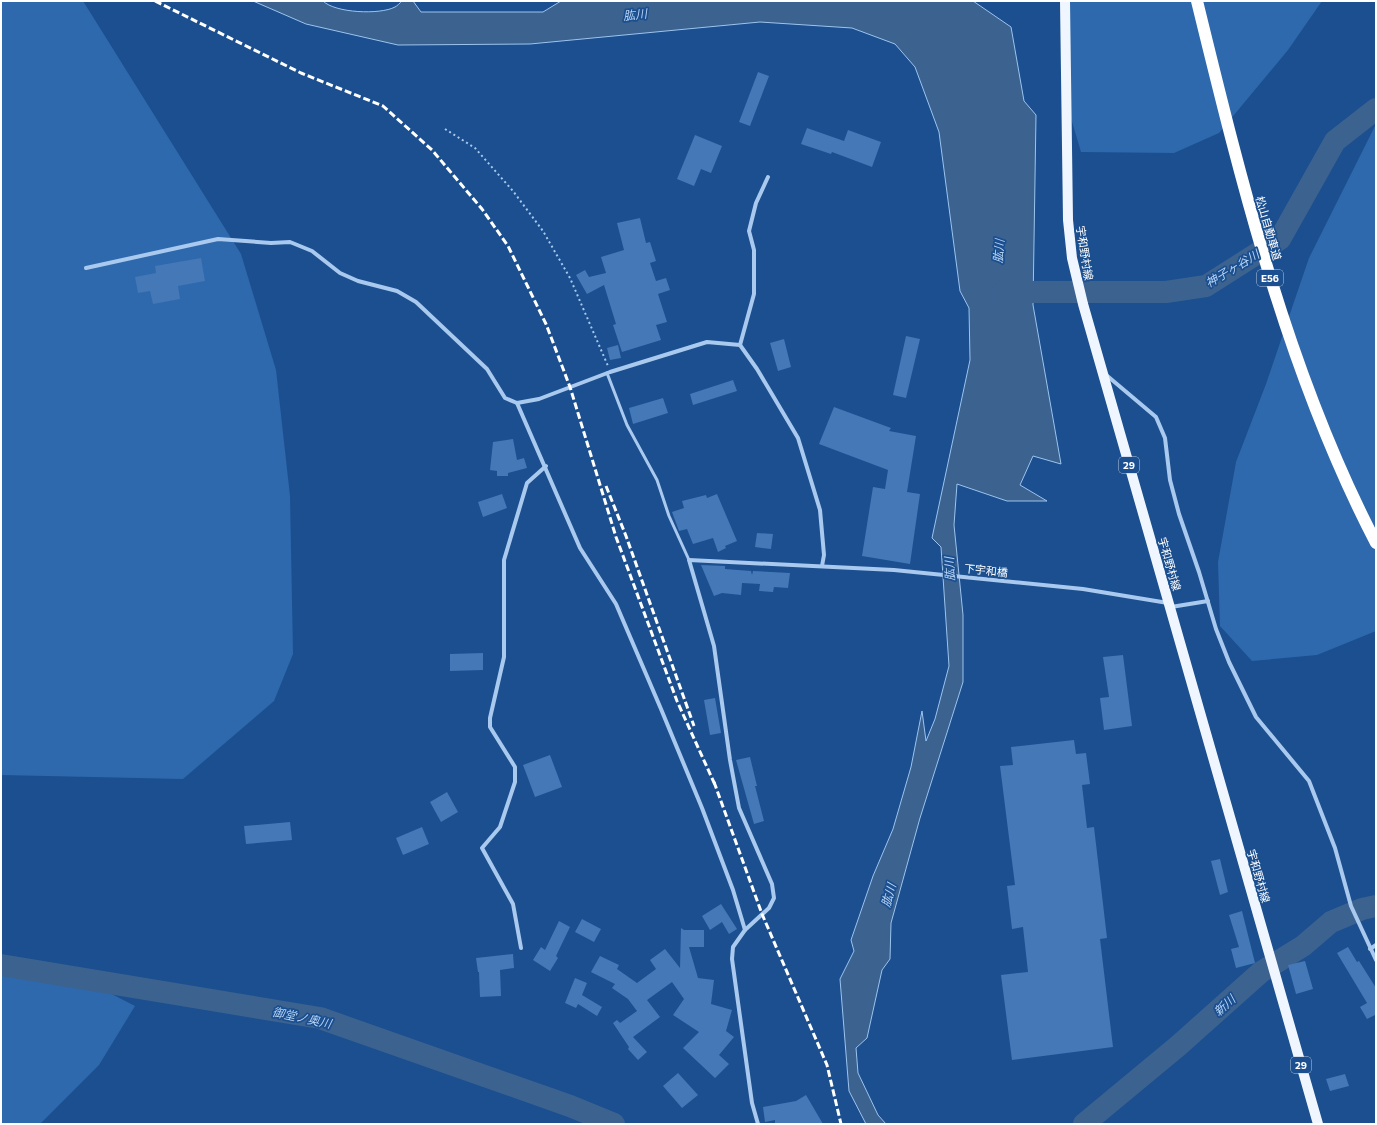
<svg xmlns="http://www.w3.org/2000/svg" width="1377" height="1125" font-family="Commissioner,'Noto Sans JP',sans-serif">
	<rect width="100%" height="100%" fill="#1b4f8f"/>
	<g fill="#2e69ad">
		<path d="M1 1H83L241 254 276 370 290 496 293 654 274 701 183 779 1 775Z"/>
		<path d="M1064 1H1322L1288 50 1219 133 1174 153 1081 152 1062 88Z"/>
		<path d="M1376 124V631L1317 655 1252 661 1220 626 1218 562 1236 462 1266 384 1309 258Z"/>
		<path d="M1 955 67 971 135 1006 99 1065 40 1124H1Z"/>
	</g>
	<path fill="#3c6290" stroke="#9cc4f0" d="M253 1H323C335 13 380 15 395 7 397 6 400 3 402 1H413L421 12H543L561 1H973L1011 27 1024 101 1036 115 1033 305 1061 464 1033 456 1020 485 1047 501H1007L957 484 954 525 963 615V682L920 818 891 923 890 959 882 970 867 1038 856 1048 858 1073 878 1115 886 1124H866L849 1091 840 979 854 951 851 940 873 876 893 829 911 767 922 711 926 741 935 719 949 666 941 547 932 538 970 360 969 308 960 291 939 132 915 67 895 44 852 28 760 22 530 44 398 45 306 24Z"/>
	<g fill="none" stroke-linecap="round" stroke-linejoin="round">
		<g stroke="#3c6290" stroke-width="22">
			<path d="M1003 292H1166L1206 286 1280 239 1335 141 1376 109"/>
			<path d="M1 965 320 1018 570 1106 614 1124"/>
			<path d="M1084 1124 1178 1046 1261 972 1303 946 1331 922 1362 909 1376 906"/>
		</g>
	</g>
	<g fill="#4478b7">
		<path d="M758 72 769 76 750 126 739 122Z"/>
		<path d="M807 128 844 141 848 130 881 142 872 167 832 152 831 154 801 144Z"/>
		<path d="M695 135 722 146 711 173 701 169 694 186 677 179Z"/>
		<path d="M640 218 646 243 650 242 656 261 650 263 656 281 666 278 670 290 658 294 667 322 656 325 661 340 622 352 613 325 616 324 604 285 587 294 576 275 585 270 589 277 606 273 601 257 624 250 617 223Z"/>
		<path d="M201 258 205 281 178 286 180 299 153 304 150 291 138 293 135 277 156 273 155 266Z"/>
		<path d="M906 336 920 339 906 398 893 395Z"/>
		<path d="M784 339 791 367 778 371 770 343Z"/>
		<path d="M618 345 621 358 610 360 607 348Z"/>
		<path d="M733 380 737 391 693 405 690 394Z"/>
		<path d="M663 398 668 413 633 424 629 408Z"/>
		<path d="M834 407 891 428 889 431 916 436 907 492 920 494 910 564 862 556 873 487 885 489 888 470 819 444Z"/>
		<path d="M513 439 517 460 524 458 527 468 508 473V476H497V471L490 470 493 442Z"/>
		<path d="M502 494 507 508 483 517 478 502Z"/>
		<path d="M717 494 737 541 725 546 726 548 718 552 713 538 693 544 687 529 679 531 672 512 684 508 682 501 706 495 707 498Z"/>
		<path d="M757 533 773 534 771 549 755 547Z"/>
		<path d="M701 565 725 566V569L751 571 752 575 753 571 790 573 788 588 774 587 773 592 759 591 760 584 742 583 741 595 722 593 714 596Z"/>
		<path d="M483 653V670L450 671V654Z"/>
		<path d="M1123 655 1132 726 1104 730 1100 698 1109 697 1103 657Z"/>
		<path d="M715 698 721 733 710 735 704 700Z"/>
		<path d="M1074 740 1076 754 1086 753 1090 784 1082 785 1087 828 1094 827 1107 938 1100 939 1113 1047 1012 1060 1001 975 1028 972 1023 927 1012 929 1007 886 1015 885 1000 766 1013 765 1011 747Z"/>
		<path d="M550 755 562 787 535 797 523 765Z"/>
		<path d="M750 757 757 786H755L764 821 754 824 736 760Z"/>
		<path d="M447 792 458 812 441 822 430 802Z"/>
		<path d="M290 822 292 840 246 844 244 826Z"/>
		<path d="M422 827 429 844 403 855 396 838Z"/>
		<path d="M1220 859 1228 892 1220 895 1211 861Z"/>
		<path d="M721 904 737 929 729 934 722 922 710 930 702 916Z"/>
		<path d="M1242 911 1255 963 1236 968 1231 949 1239 947 1229 915Z"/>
		<path d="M582 919 601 929 594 942 575 932Z"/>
		<path d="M559 921 570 927 556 956 558 958 550 971 533 960 541 947 545 950Z"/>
		<path d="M681 928 684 930H704V947H689L698 978 714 980 711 1004 732 1010 726 1031 734 1037 719 1055 729 1064 715 1078 683 1048 699 1032 673 1015 684 999 672 982 647 1000 660 1017 633 1037 647 1052 638 1060 628 1049 629 1047 613 1023 617 1020 620 1023 637 1011 628 999 612 988 615 984 591 972 600 956 619 965 617 969 637 983 656 969 650 960 665 949 680 968Z"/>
		<path d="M1348 947 1357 962 1359 961 1376 988V1017L1375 1015 1367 1019 1360 1007 1367 1003 1337 953Z"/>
		<path d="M513 954 514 968 500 970 501 996 480 997 479 972H478L476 958Z"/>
		<path d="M1305 961 1313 989 1296 994 1288 965Z"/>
		<path d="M575 978 587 983 582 995 602 1007 597 1016 578 1004 576 1008 565 1003Z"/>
		<path d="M678 1073 698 1095 682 1108 663 1086Z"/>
		<path d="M1345 1074 1349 1086 1330 1091 1326 1079Z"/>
		<path d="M806 1095 823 1124H775V1120L765 1122 763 1107 796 1101Z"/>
	</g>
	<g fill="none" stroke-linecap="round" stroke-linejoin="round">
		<path stroke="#a9c9ee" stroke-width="2" stroke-dasharray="2 3" stroke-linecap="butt" d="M445 129 475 148 513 191 543 231 570 278 608 366"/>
		<path stroke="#a9c9ee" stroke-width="3" d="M607 373 627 425 657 480 669 516 689 560"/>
		<g stroke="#a9c9ee" stroke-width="4">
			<path d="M86 268 218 239 271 243 290 242 312 251 340 273 358 281 397 291 416 302 487 369 505 398 517 403 539 399 610 372 707 342 740 345 757 369 798 438 820 510 824 555 822 566"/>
			<path d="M740 345 754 294V250L749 231 756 203 768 177"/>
			<path d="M1105 374 1156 417 1165 438 1170 480 1179 514 1199 572 1216 629 1229 662 1256 717 1309 781 1335 848 1351 906 1376 960"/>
			<path d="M517 403 580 548 616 604 661 709 702 808 733 890 745 930"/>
			<path d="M1171 607 1208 601"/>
			<path d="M521 948 513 904 482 848 500 827 515 782V767L490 727V718L504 657V560L527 483 546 466"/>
			<path d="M1370 949 1376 945"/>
			<path d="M758 1124 752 1103 732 959 733 947 745 930 769 908 774 898 772 884 739 808 730 760 714 646 689 560 894 570 1083 589 1168 603"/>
		</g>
		<path stroke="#f0f6ff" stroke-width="10" d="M1065 1 1068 220 1072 258 1083 304 1318 1124"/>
		<path stroke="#fff" stroke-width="12" d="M1197 1C1242 185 1288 374 1376 543"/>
		<g stroke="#fff" stroke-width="3" stroke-dasharray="7 3" stroke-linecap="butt">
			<path d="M155 1 301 73 383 106 432 150 482 209 508 246 546 324 570 387 616 537 677 701 716 787"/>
			<path d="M606 486 626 536 694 726"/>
			<path d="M714 782 762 914 827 1065 841 1124"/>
		</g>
	</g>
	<g text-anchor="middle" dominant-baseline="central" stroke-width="3.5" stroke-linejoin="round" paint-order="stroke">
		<g fill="#1b4f8f" stroke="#bbcadd" stroke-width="1">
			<rect x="1257" y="270" width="26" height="16" rx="3"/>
			<rect x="1119" y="457" width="20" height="16" rx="3"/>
			<rect x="1291" y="1057" width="20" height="16" rx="3"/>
		</g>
		<g font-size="10" font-weight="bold" fill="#fff">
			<text x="1270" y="278">E56</text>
			<text x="1129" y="465">29</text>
			<text x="1301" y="1065">29</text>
		</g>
		<g font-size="11" fill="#fff" stroke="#1b4f8f">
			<text transform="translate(1269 228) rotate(74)">松山自動車道</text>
			<text transform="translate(1085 253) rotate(81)">宇和野村線</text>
			<text transform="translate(1170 564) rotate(74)">宇和野村線</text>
			<text transform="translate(986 570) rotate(6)">下宇和橋</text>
			<text transform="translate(1259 876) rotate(74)">宇和野村線</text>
		</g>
		<g font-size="12" font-style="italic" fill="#b5d3f5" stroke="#1b4f8f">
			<text transform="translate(635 14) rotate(-6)">肱川</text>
			<text transform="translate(998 251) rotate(-85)">肱川</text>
			<text transform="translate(1232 268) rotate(-31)">神子ヶ谷川</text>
			<text transform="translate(949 569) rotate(-93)">肱川</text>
			<text transform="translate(888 895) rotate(-74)">肱川</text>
			<text transform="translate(1224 1005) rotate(-42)">新川</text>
			<text transform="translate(302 1017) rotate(12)">御堂ノ奥川</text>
		</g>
	</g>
	<rect width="1377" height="1125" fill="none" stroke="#ffffff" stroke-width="4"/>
</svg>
